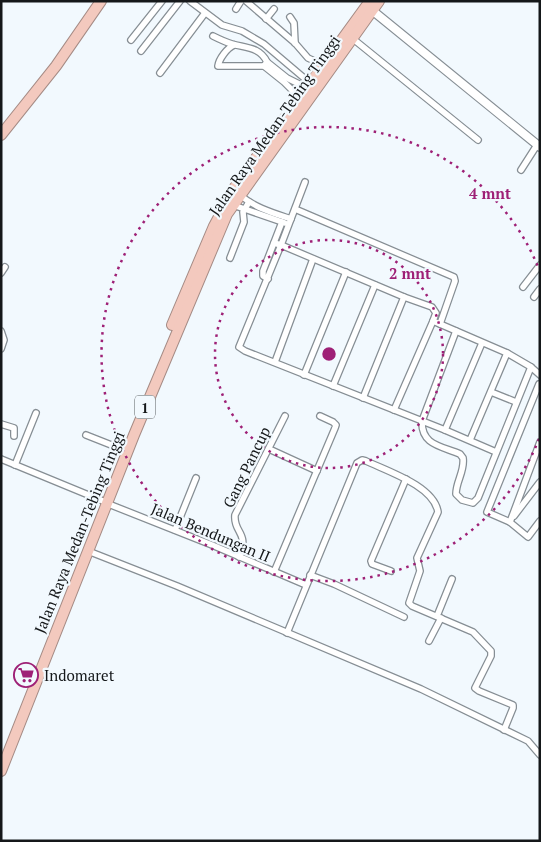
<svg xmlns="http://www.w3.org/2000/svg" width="541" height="842" font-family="'PT Serif',serif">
	<rect width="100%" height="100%" fill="#f2f9fe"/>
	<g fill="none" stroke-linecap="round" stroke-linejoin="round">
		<defs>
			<g id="street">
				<path d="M190 1 222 25 242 31 264 44 310 83"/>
				<path d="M246 1 295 43 308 58 323 65"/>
				<path d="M236 9 241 1"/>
				<path d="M290 17 294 23 295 43"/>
				<path d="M266 19 274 9"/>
				<path d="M213 36C219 39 225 42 232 44 246 48 260 47 267 62L264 66"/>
				<path d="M352 38 478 140"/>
				<path d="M131 40 162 1"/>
				<path d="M234 45C227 48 219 59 218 66H264L284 82 300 98"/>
				<path d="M141 51 180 1"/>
				<path d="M267 62 287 78 307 88"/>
				<path d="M160 73 205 13"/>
				<path d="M521 170 537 145"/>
				<path d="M240 195C255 208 273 213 291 219"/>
				<path d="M233 205 285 223"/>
				<path d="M295 209 454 277 455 281 440 324"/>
				<path d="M274 243 281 245 305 182"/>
				<path d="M230 258 244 222 243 212 249 202"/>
				<path d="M1 273 5 267"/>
				<path d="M268 279 263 276V271L282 222"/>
				<path d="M523 287 540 265"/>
				<path d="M534 297 540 289"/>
				<path d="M1 331 4 340 1 349"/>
				<path d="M456 331 422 421C421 445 441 446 460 454L463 458C465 471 456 481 456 494L462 500 473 503 478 498 531 367"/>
				<path d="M275 362 313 259"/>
				<path d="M304 375 346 272"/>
				<path d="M333 386 375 285"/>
				<path d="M491 392 516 402"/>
				<path d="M363 398 404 297"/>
				<path d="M394 410 433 321"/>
				<path d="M1 424 14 428V436"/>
				<path d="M445 430 482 343"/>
				<path d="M86 435 124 450"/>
				<path d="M470 440 507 353"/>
				<path d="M269 449 317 471"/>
				<path d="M496 452 445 430 245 351 239 347 281 245 404 297 432 307 436 313 433 321 507 353 531 367 540 375"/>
				<path d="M1 459 103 501"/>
				<path d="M15 465 36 413"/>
				<path d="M106 503 212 545 306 585"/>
				<path d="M514 516 540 482"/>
				<path d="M510 522 487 512 539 384 540 385"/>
				<path d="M510 522 540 442"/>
				<path d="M511 523 528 537 540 521"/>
				<path d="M175 530 196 478"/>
				<path d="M88 551 177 586 421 689 528 741 540 755"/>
				<path d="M239 557C250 532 233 533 235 515L285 416"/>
				<path d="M391 571 372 564 371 561 406 479"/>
				<path d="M274 572 335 428 336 425 333 422 320 416"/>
				<path d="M310 575 334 584 404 617"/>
				<path d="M437 616 452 579"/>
				<path d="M287 633 357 463 362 460 366 461C387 471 434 486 438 512L417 558 420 571 409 603 412 606 473 632 491 651V656L475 688 479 691 513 705V708L504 730"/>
				<path d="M429 641 441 618"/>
			</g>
			<path id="secondary" d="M373 11 540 147"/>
			<g id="highway">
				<path d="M1 135 56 66 101 1"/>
				<path d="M172 325 214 226 235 187 370 1"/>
				<path d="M1 771 134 435 227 214 379 1"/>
			</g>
		</defs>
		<use href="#street" stroke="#868e94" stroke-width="8"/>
		<use href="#secondary" stroke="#868e94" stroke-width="10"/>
		<use href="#highway" stroke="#a58b85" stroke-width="12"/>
		<use href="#street" stroke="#fff" stroke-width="5.5"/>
		<use href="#secondary" stroke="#fff" stroke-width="8"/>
		<use href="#highway" stroke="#f3c9be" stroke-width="10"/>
	</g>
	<g fill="none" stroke="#9e2076" stroke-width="2.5" stroke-dasharray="2.5 5">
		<circle cx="329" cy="354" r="114"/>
		<path d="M539 439A227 227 0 1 1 539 269"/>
	</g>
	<defs>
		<symbol id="supermarket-ring" viewBox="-11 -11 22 22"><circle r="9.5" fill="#f2f9fe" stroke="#9e2076" stroke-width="1.5"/><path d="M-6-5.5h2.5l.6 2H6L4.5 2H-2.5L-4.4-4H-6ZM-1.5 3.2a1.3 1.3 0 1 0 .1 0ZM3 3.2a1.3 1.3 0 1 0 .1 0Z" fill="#9e2076"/></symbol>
	</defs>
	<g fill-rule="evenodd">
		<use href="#supermarket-ring" x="12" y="661" width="28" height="28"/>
	</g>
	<g text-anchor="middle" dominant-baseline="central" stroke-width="4.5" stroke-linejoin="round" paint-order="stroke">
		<rect fill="#f2f9fe" stroke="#575c5e" stroke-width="1" x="135" y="395.5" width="20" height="23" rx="4"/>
		<g font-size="14" font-weight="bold" fill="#15181a">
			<text x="145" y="407">1</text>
		</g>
		<g font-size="15" fill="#15181a" stroke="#f2f9fe">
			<text transform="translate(274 125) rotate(-55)">Jalan Raya Medan-Tebing Tinggi</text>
			<text transform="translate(246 467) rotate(-64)">Gang Pancup</text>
			<text transform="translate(79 532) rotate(-68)">Jalan Raya Medan-Tebing Tinggi</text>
			<text transform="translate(211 532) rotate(23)">Jalan Bendungan II</text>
		</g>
		<g font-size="15" fill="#15181a" stroke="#f2f9fe" text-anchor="start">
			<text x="44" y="675">Indomaret</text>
		</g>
	</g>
	<circle cx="329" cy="354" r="8" fill="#9e2076" stroke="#f2f9fe" stroke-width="2.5"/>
	<g font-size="15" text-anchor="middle" font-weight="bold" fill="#9e2076" stroke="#f2f9fe" stroke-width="4.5" stroke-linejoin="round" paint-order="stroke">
		<text x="490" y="199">4 mnt</text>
		<text x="410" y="279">2 mnt</text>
	</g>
	<rect width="541" height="842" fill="none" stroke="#15181a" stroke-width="5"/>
</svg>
